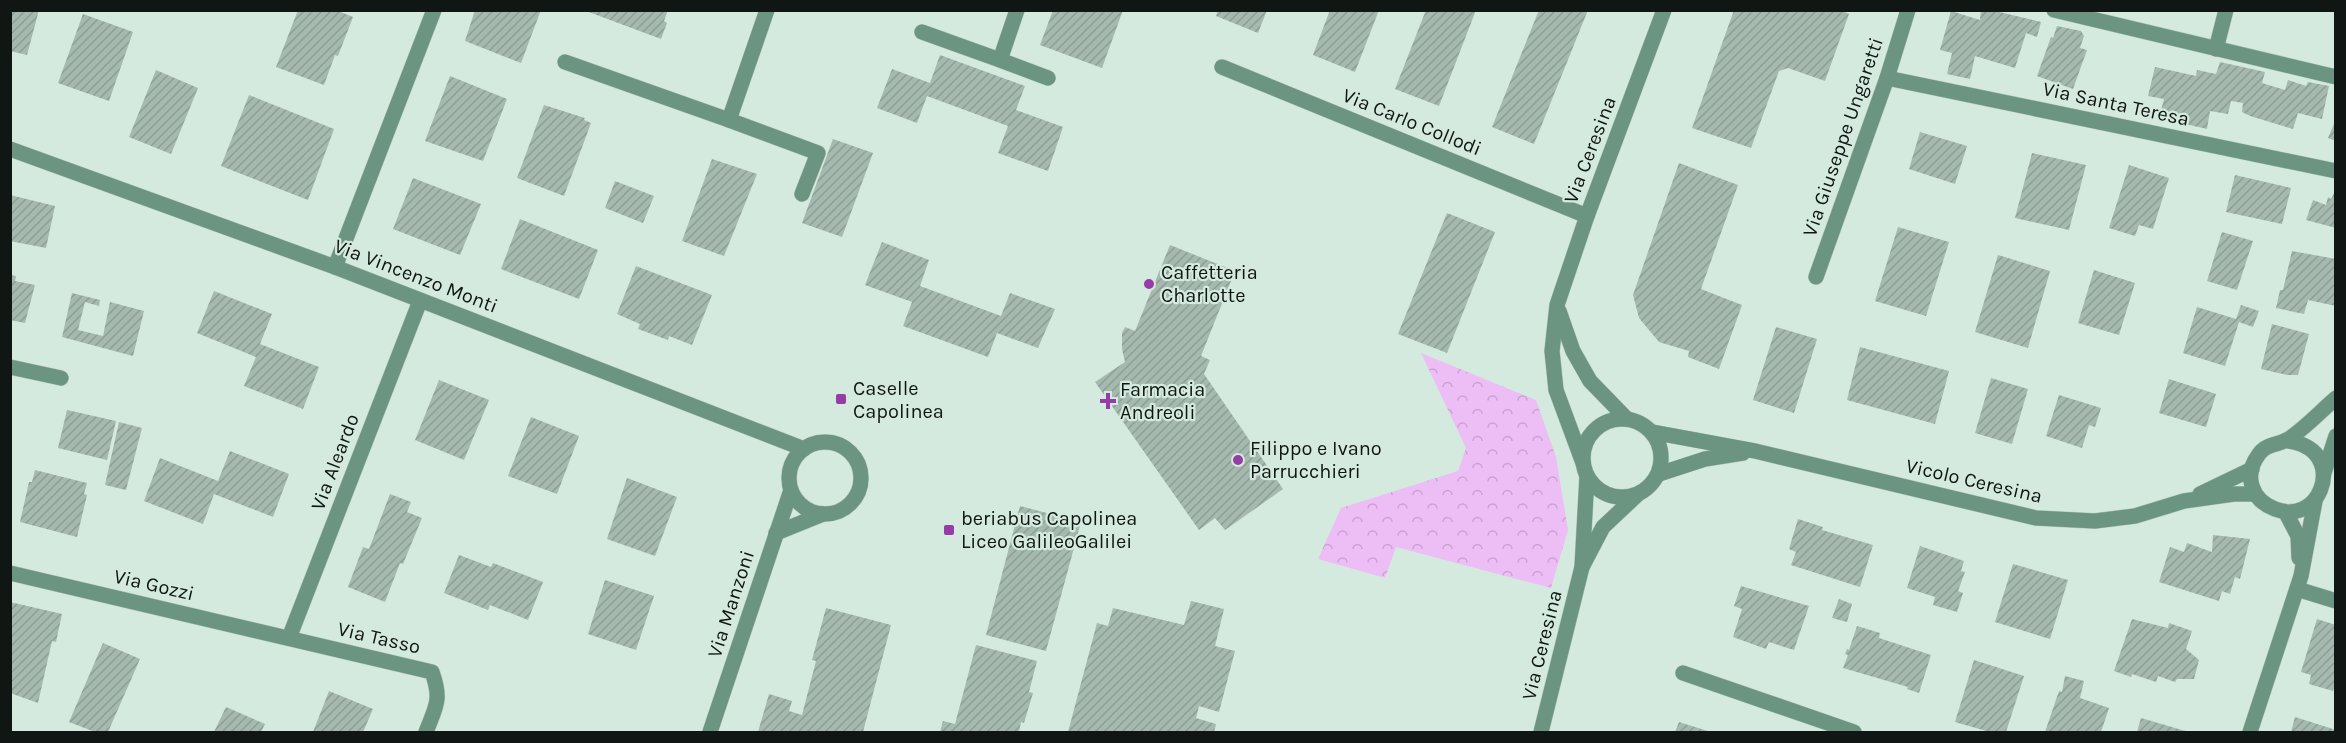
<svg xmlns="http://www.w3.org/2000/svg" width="2346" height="743" font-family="Karla,sans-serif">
	<defs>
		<pattern id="park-crowns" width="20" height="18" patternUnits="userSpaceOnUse" patternTransform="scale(1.5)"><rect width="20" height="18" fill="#edbdf6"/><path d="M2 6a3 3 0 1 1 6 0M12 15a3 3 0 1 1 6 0" fill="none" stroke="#caa2d2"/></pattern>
		<pattern id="building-hatch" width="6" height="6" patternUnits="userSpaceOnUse" patternTransform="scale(1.5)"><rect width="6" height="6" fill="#a5b9af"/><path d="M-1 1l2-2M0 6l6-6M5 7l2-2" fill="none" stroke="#8d9e96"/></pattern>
	</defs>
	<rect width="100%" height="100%" fill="#d5eadf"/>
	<path fill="url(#park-crowns)" d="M1421 353 1536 400 1556 457 1568 530 1551 588 1396 547 1385 578 1318 559 1341 508 1458 471 1466 448Z"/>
	<g fill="url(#building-hatch)">
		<path d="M10 10H39L27 55 10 51Z"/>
		<path d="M298 10H336L353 17 338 56 335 55 324 85 276 67Z"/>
		<path d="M475 10H541L521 63 465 41Z"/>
		<path d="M668 10 664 21 667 23 661 39 586 11Z"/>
		<path d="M1053 10H1123L1102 68 1040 45Z"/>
		<path d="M1218 10H1267L1258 33 1216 16Z"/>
		<path d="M1330 10H1379L1355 72 1313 55Z"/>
		<path d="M1426 10H1476L1439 106 1395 89Z"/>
		<path d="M1539 10H1588L1534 144 1492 127Z"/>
		<path d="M1734 10H1840L1849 14 1825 81 1788 68 1779 71 1751 148 1692 128Z"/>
		<path d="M1981 10H1991L2041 22 2037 37 2026 33 2015 68 1975 56 1970 79 1947 74 1952 53 1940 50 1951 11 1980 20Z"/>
		<path d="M83 14 133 32 109 101 58 83Z"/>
		<path d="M2057 26 2081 31 2084 36 2080 48 2087 50 2073 89 2037 76 2051 37 2053 38Z"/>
		<path d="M940 55 1025 86 1016 110 1063 127 1048 171 998 153 1008 126 927 96 917 123 877 108 892 69 930 83Z"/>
		<path d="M2220 62 2265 72 2262 83 2285 90 2288 80 2306 86 2308 82 2329 86 2322 119 2298 113 2293 129 2250 116 2242 112 2243 103 2231 101 2228 114 2210 111 2207 129 2159 118 2164 99 2148 96 2155 67 2196 76 2197 70 2216 74Z"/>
		<path d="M156 70 198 88 171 154 129 137Z"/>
		<path d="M450 76 507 99 483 161 425 141Z"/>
		<path d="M249 95 334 129 308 200 221 166Z"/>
		<path d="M544 105 585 118 584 120 591 123 564 196 517 178Z"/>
		<path d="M2336 119V141L2328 138Z"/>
		<path d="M1920 132 1967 146 1955 184 1909 169Z"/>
		<path d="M833 139 873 153 842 237 802 223Z"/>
		<path d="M2032 153 2086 165 2069 230 2015 218Z"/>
		<path d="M712 159 757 174 724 256 682 241Z"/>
		<path d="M1679 163 1738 185 1701 289 1742 305 1719 369 1688 357 1689 351 1659 342 1639 318 1633 295Z"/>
		<path d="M2129 165 2169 178 2153 229 2139 225 2135 236 2109 228Z"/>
		<path d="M2235 175 2291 188 2282 224 2226 212Z"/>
		<path d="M413 178 481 204 460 255 393 229Z"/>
		<path d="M615 181 654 196 643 223 605 208Z"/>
		<path d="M2334 193H2336V228L2306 220 2313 200 2326 205 2328 197 2331 199Z"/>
		<path d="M10 195 55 206 46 248 10 241Z"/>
		<path d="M1447 213 1495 232 1447 353 1398 334Z"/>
		<path d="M520 219 598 250 579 299 501 269Z"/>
		<path d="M1898 227 1949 242 1926 316 1875 301Z"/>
		<path d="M2222 232 2253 241 2237 290 2207 281Z"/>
		<path d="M882 242 929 260 920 286 1001 316 1010 293 1055 309 1038 348 997 333 988 357 903 326 912 302 865 285Z"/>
		<path d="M1170 245 1235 271 1201 356 1210 360 1204 374 1283 489 1225 530 1215 518 1199 530 1095 382 1125 362 1122 349V333L1125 327 1135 331Z"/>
		<path d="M2292 251 2336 259V306L2308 300 2304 314 2276 308 2280 290H2283Z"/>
		<path d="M1998 255 2050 271 2028 348 1975 332Z"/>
		<path d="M636 266 712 295 692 345 669 336 668 340 638 329 640 324 617 314Z"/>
		<path d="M2094 270 2135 283 2119 335 2078 323Z"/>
		<path d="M10 275 16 276 15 281 35 285 25 323 10 320Z"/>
		<path d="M214 291 272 314 260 344 319 367 303 409 244 386 256 357 197 333Z"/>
		<path d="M72 293 100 300 99 306 85 302 78 330 103 336 110 302 144 311 133 356 62 337Z"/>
		<path d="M2241 305 2259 311 2253 327 2239 322 2225 366 2183 353 2197 307 2236 319Z"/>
		<path d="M2272 324 2309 334 2298 375H2287L2261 369Z"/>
		<path d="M1776 327 1817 339 1794 413 1753 400Z"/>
		<path d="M1860 347 1949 371 1935 424 1847 400Z"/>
		<path d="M1991 378 2028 389 2012 444 1975 433Z"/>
		<path d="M2169 379 2216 394 2206 427 2159 413Z"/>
		<path d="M439 380 489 400 464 460 415 440Z"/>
		<path d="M2059 395 2101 408 2095 427 2089 425 2082 448 2046 436Z"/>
		<path d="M67 410 116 421 107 460 58 448Z"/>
		<path d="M531 417 579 436 557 494 508 476Z"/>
		<path d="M119 422 142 428 126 490 105 485Z"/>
		<path d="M230 451 289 474 273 517 214 494 203 524 144 501 160 458 218 481Z"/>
		<path d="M35 470 87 483 84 494 87 495 77 537 20 522 29 482H32Z"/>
		<path d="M627 478 677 497 655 556 607 539Z"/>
		<path d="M390 494 411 502 407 512 422 518 403 564 400 563 385 602 348 587 363 547 369 549Z"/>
		<path d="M1020 506 1081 522 1046 651 986 635Z"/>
		<path d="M1798 519 1823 527 1822 530 1873 545 1860 587 1791 565 1796 552 1789 549Z"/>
		<path d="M2213 535 2250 539 2240 579 2235 577 2230 594 2222 591 2219 601 2159 582 2170 547 2184 552 2187 543 2212 552Z"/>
		<path d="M1920 546 1964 561 1961 571 1965 572 1958 591 1963 593 1957 612 1933 605 1935 597 1907 588Z"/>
		<path d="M459 555 491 567 493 563 543 582 528 620 490 605 488 610 444 593Z"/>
		<path d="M2013 564 2068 580 2050 639 1995 622Z"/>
		<path d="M605 580 654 596 636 650 588 634Z"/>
		<path d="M1741 586 1809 606 1794 650 1769 642 1766 649 1733 637 1742 609 1734 606Z"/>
		<path d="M1839 599 1852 604 1847 622 1832 618Z"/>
		<path d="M1191 601 1224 609 1215 646 1235 651 1219 712 1199 706 1196 718 1216 724 1214 732H1068L1097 623 1108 626 1113 608 1184 625Z"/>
		<path d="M10 602 62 614 56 642 52 641 38 703 10 693Z"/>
		<path d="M826 608 891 625 863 732H758L769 694 792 701 789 711 802 715 816 661 812 660Z"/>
		<path d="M2132 619 2168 628 2169 623 2192 631 2186 649 2199 660 2194 679H2177L2175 682 2158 676 2156 682 2132 674 2131 677 2114 671Z"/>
		<path d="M2317 619 2336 625V683L2333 691 2309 684 2311 675 2301 672Z"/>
		<path d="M1857 626 1880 633 1879 638 1931 655 1919 693 1907 689 1908 687 1843 668 1848 655 1845 654 1847 649 1849 650Z"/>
		<path d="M103 643 140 659 108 732H95L69 722Z"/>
		<path d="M976 645 1037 661 1029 692 1033 693 1024 723 1021 722 1019 732H940L943 721 955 724Z"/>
		<path d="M1974 660 2024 676 2006 732H1990L1955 722Z"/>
		<path d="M2065 676 2084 681 2080 698 2109 708 2101 732H2045L2059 691 2062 692Z"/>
		<path d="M329 691 373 709 363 732H313Z"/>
		<path d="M226 707 265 724 261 732H214Z"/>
		<path d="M2295 717 2336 730V732H2291Z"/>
		<path d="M2141 718 2189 732H2137Z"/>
		<path d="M1679 722 1711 732H1675Z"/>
	</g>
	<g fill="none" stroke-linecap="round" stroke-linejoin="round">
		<defs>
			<g id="street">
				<path d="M767 10 729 120 818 153 802 194"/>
				<path d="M2054 10 2336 77"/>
				<path d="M922 32 1000 60 1017 10"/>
				<path d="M2216 49 2226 10"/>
				<path d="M1000 60 1048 78"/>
				<path d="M565 62 729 120"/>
				<path d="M1222 67 1587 216"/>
				<path d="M1887 78 2336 171"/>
				<path d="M10 149 335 267 804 449"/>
				<path d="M335 267 434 10"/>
				<path d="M1816 277 1887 78 1908 10"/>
				<path d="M1559 311 1573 351 1590 381 1626 418"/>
				<path d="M10 367 61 378"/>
				<circle cx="1622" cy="458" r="39"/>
				<path d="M1652 432 1755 451 2036 518 2095 521 2135 516 2184 501 2234 494H2255"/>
				<path d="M2286 440C2291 442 2298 442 2303 445 2343 462 2319 526 2275 509 2251 500 2243 475 2259 454 2266 444 2277 445 2287 440 2303 430 2321 411 2336 398"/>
				<circle cx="825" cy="478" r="36"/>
				<path d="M1583 463 1556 390 1552 351 1557 305 1587 216 1664 10"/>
				<path d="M2324 473 2336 436"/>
				<path d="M1659 474 1705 459 1743 453"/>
				<path d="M1587 476 1582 567 1603 527 1637 495"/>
				<path d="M2200 494 2252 469"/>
				<path d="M2286 513 2298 536 2299 558"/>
				<path d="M776 533 823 514"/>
				<path d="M10 573 432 672C442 700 436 706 426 732"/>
				<path d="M2297 589 2336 601"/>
				<path d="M289 638 420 301"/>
				<path d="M1683 673 1854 732"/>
				<path d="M710 732 791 490"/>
				<path d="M1541 732 1582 567"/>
				<path d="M2250 732 2301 576 2315 501"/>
			</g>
		</defs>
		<use href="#street" stroke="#b1c4ba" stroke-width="16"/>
		<use href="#street" stroke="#6b9581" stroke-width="15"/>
	</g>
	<g fill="#963ca7" stroke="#d5eadf" stroke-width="2">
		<circle cx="1149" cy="284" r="6"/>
		<rect x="835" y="393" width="12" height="12" rx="3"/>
		<path d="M1105 392h6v6h6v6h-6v6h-6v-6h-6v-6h6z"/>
		<circle cx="1238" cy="460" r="6"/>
		<rect x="943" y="524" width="12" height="12" rx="3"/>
	</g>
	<g text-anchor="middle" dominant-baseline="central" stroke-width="4.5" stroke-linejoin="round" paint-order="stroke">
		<g font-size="20" fill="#0f1613" stroke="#d5eadf">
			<text transform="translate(2116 104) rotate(12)">Via Santa Teresa</text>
			<text transform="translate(1412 122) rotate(22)">Via Carlo Collodi</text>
			<text transform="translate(1843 137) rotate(-71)">Via Giuseppe Ungaretti</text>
			<text transform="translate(1590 150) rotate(-69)">Via Ceresina</text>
			<text transform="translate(416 276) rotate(21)">Via Vincenzo Monti</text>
			<text transform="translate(335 462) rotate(-69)">Via Aleardo</text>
			<text transform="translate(1974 481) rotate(13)">Vicolo Ceresina</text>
			<text transform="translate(154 585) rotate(13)">Via Gozzi</text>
			<text transform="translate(731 604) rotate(-72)">Via Manzoni</text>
			<text transform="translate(379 638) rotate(13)">Via Tasso</text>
			<text transform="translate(1542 645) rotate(-76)">Via Ceresina</text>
		</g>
		<g font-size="20" fill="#0f1613" stroke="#d5eadf" text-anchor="start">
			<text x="1161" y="272">Caffetteria<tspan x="1161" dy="23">Charlotte</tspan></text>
			<text x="853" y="388">Caselle<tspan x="853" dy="23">Capolinea</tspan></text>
			<text x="1120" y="389">Farmacia<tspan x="1120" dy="23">Andreoli</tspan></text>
			<text x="1250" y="448">Filippo e Ivano<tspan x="1250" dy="23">Parrucchieri</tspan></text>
			<text x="961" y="518">beriabus Capolinea<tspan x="961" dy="23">Liceo GalileoGalilei</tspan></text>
		</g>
	</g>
	<rect width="2346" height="743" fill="none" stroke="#0f1613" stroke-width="24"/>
</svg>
